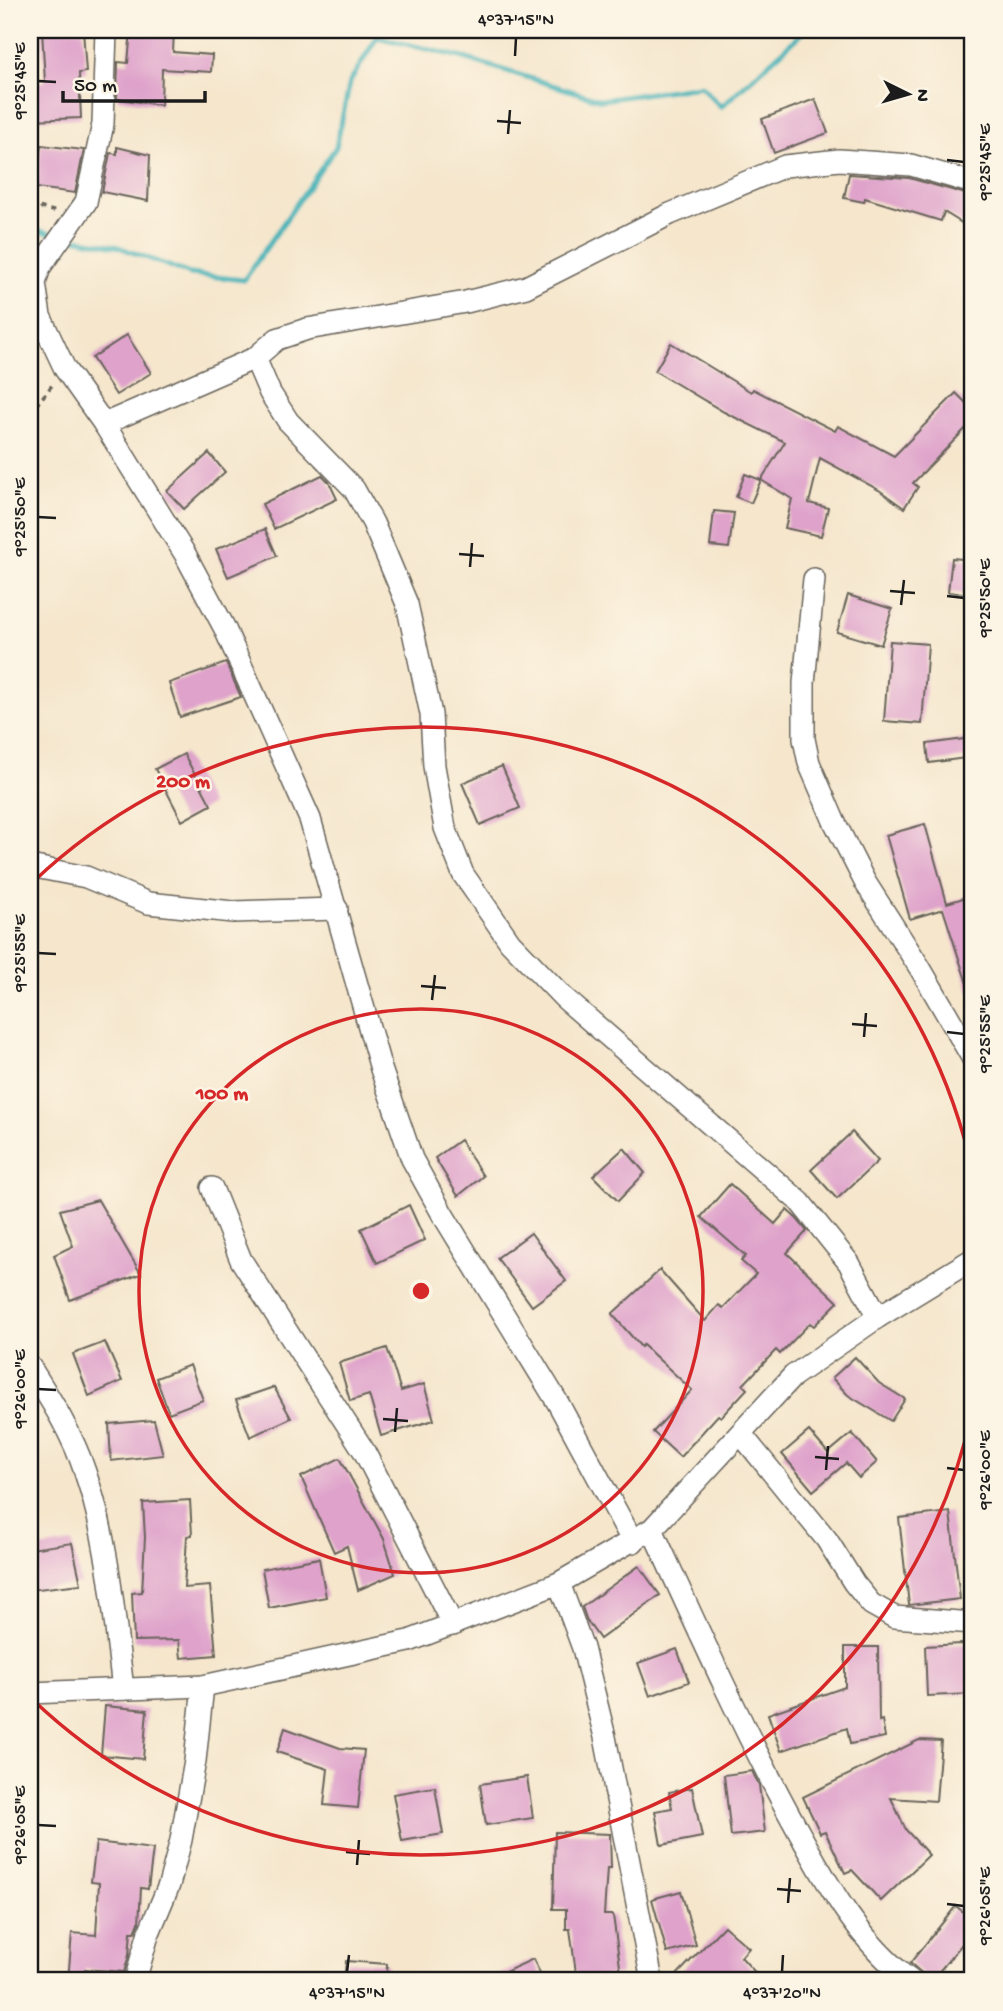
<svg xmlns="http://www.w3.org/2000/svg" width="1003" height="2011" font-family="'Gochi Hand',sans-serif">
	<rect width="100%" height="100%" fill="#fcf5e5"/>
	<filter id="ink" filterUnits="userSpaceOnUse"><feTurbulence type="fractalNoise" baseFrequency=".0143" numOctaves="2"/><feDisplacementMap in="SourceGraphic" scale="14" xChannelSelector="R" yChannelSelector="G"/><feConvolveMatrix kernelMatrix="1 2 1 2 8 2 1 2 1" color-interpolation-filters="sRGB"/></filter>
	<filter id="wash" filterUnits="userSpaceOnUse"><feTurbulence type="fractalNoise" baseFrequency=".00686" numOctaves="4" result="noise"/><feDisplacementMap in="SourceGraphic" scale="28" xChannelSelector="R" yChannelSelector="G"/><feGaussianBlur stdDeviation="1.57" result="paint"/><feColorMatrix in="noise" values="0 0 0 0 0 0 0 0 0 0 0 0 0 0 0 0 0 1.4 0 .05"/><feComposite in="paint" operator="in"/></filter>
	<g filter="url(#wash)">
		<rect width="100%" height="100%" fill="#f5e6cc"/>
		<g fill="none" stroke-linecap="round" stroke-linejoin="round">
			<g stroke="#40b1b7" stroke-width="5">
				<path d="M30 229 58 235"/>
				<path d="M67 237 116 246 190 274 244 280 336 147 350 82 377 37 464 58 601 100 701 86 721 107 805 30"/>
			</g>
		</g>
		<g id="blocks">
			<g fill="#dfa3cb">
				<path d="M42 30H83L86 72 79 73 81 118 30 120V82H45Z"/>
				<path d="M131 30H174L173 52 212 55 211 72 162 69 161 105 117 99 118 62 128 63Z"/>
				<path d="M815 99 828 133 774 153 762 119Z"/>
				<path d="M41 145 84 150 75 193 36 188Z"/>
				<path d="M117 147 150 155 148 201 102 192 110 153 117 154Z"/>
				<path d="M849 174 909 178 973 196V230L944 212 941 221 865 198 864 202 844 198Z"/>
				<path d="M127 335 151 373 116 395 92 358Z"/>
				<path d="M671 343 751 392 753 389 835 431 838 426 894 456 956 393 973 410V421L913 483 918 487 904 508 879 490 820 458 809 503 828 508 821 536 785 528 792 499 761 480 785 442 724 412 655 371Z"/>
				<path d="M209 453 225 472 184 509 167 491Z"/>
				<path d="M745 474 761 480 751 503 736 497Z"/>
				<path d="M322 475 329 482 337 499 274 529 262 504Z"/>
				<path d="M714 511 734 513 729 548 710 546Z"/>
				<path d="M265 529 277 556 228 577 216 549Z"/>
				<path d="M952 558 973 560V595L948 592Z"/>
				<path d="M848 595 892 609 881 645 837 632Z"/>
				<path d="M890 641 928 644 922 724 884 721Z"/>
				<path d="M226 663 241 697 180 717 169 683Z"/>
				<path d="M972 738 973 757 929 763 927 744Z"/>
				<path d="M184 754 211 805 182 821 155 769Z"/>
				<path d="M502 766 520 808 480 825 462 783Z"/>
				<path d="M925 824 947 903 973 895V993H970L943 909 910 919 886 835Z"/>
				<path d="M852 1132 878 1161 837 1199 811 1170Z"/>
				<path d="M460 1140 483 1176 458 1196 435 1158Z"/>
				<path d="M624 1148 645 1173 618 1201 593 1176Z"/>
				<path d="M730 1184 775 1224 787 1210 797 1219 807 1231 787 1253 838 1302 814 1326 810 1323 780 1354 776 1350 743 1385 747 1389 721 1417 718 1415 680 1457 653 1432 692 1390 643 1345 641 1347 612 1314 660 1270 705 1321 719 1305 723 1308 756 1274 741 1261 746 1256 701 1217Z"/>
				<path d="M98 1200 141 1274 70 1300 54 1255 73 1246 60 1210Z"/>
				<path d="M409 1205 425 1240 377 1263 361 1229Z"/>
				<path d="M531 1233 566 1281 532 1306 497 1258Z"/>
				<path d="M105 1342 122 1381 89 1396 73 1354Z"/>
				<path d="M387 1348 401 1391 424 1384 434 1420 381 1436 369 1395 350 1401 339 1363Z"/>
				<path d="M855 1357 879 1383 905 1399 891 1421 848 1395 832 1378Z"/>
				<path d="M190 1365 203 1400 169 1413 156 1378Z"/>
				<path d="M274 1387 291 1418 250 1437 236 1400Z"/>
				<path d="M154 1420 163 1455 111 1461 109 1424Z"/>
				<path d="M809 1431 828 1453 852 1433 877 1462 859 1478 846 1463 813 1491 782 1454Z"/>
				<path d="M340 1458 384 1539 395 1574 358 1590 347 1546 334 1552 301 1477Z"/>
				<path d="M190 1500 192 1535 187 1536 184 1588 210 1586 216 1655 181 1658 179 1640 134 1641 132 1593 142 1592 145 1537 143 1503Z"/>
				<path d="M950 1512 960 1599 909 1605 899 1518Z"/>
				<path d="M72 1543 81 1584 30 1590V1549Z"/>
				<path d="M319 1558 326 1597 269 1608 262 1569Z"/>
				<path d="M639 1566 660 1595 600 1639 587 1621 582 1607Z"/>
				<path d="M961 1644 973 1645V1694L927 1696 925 1646Z"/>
				<path d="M845 1647H878L879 1721 882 1720 885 1737 850 1744 847 1728 781 1751 768 1714 845 1687Z"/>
				<path d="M677 1649 689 1682 650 1696 638 1663Z"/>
				<path d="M105 1706 147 1710 143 1759 101 1755Z"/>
				<path d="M285 1728 340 1748 364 1750 358 1808 324 1805 328 1769 277 1752Z"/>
				<path d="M919 1740 941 1741 936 1801 891 1798 906 1830 929 1855 881 1901 852 1870 845 1873 825 1831 820 1833 803 1797Z"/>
				<path d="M752 1771 759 1785 765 1832 731 1836 724 1775Z"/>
				<path d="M527 1777 533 1818 486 1825 480 1784Z"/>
				<path d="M435 1787 443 1834 402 1841 393 1794Z"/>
				<path d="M692 1788 702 1837 661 1845 655 1811 672 1808 669 1792Z"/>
				<path d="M555 1832 610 1834 611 1868H607L604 1915H613L621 1974 577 1980 570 1929H566V1909H553Z"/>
				<path d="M96 1842 153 1849 148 1889 141 1888 139 1923 135 1932H131L129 1955 124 1972 85 1969 84 1981H68L72 1933 96 1935 99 1883 91 1882Z"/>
				<path d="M681 1891 696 1945 667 1953 652 1899Z"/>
				<path d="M956 1906 973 1920V1956L962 1944 931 1981 910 1963Z"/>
				<path d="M724 1926 749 1948 741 1957 763 1981H671Z"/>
				<path d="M533 1959 544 1981H486Z"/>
				<path d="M346 1961 387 1964 386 1981H344Z"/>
			</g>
		</g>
	</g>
	<g filter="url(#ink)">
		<use href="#blocks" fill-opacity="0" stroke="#68635a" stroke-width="2"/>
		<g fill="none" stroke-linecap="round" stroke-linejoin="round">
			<defs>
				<g id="minor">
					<path d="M106 30 103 124 86 202 40 267 35 283 40 316 65 369 104 424 185 554 224 627 310 819 381 1069 412 1159 443 1215 558 1403 633 1542"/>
					<path d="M255 358 270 393 288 421 354 489 373 523 407 604 431 714 434 766 445 828 463 874 510 942 563 997 800 1202 849 1263 878 1317"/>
					<path d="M104 424 255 358 277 339 307 329 466 302 526 287 670 214 785 166 839 160 911 165 973 183"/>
					<path d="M814 579 804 683V739L809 763 834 821 865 882 920 968 973 1059"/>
					<path d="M30 866 86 877 148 903 233 912 337 909"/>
					<path d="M212 1188 241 1260 364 1451 453 1625"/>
					<path d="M30 1367C51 1400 73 1435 85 1472 109 1541 114 1616 123 1689"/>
					<path d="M741 1434 827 1540 854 1583 871 1604 894 1617 973 1623"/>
					<path d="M652 1529C696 1625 739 1721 789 1814 823 1876 854 1938 911 1981"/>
					<path d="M559 1583 583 1648 605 1737 652 1981"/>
					<path d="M30 1693 203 1686 409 1641 559 1583 652 1529 793 1376 878 1317 973 1259"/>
					<path d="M135 1981 148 1935 169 1885 181 1840 195 1761 203 1686"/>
				</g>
			</defs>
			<use href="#minor" stroke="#68635a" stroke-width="24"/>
			<g stroke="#68635a" stroke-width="3.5" stroke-dasharray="5 5" stroke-linecap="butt">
				<path d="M30 205 57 212"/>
				<path d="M30 413 53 384"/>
			</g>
			<use href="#minor" stroke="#fff" stroke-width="21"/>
		</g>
	</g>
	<path fill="none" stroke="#1c1c1c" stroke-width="2.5" d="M515 56 516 38M38 81 56 82M497 121 521 123M508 134 510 110M947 160 964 162M38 517 56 518M459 554 484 556M470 567 472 543M890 591 915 593M947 596 964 598M901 605 904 580M38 953 56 954M421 986 446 988M432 1000 435 975M852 1024 877 1026M947 1032 964 1034M864 1037 866 1013M38 1389 56 1390M383 1419 408 1421M395 1432 397 1408M815 1457 839 1459M947 1468 964 1470M826 1470 828 1446M38 1825 56 1826M346 1852 370 1854M357 1865 359 1840M777 1889 801 1891M788 1903 790 1878M947 1904 964 1906M347 1972 349 1955M782 1972 783 1955"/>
	<g fill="none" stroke="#d62828" stroke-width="3.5">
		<circle cx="421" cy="1291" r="282"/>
		<path d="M973 1408A564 564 0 0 1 33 1700M33 882A564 564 0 0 1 973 1174"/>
	</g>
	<circle cx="421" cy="1291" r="10" fill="#d62828" stroke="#fcf5e5" stroke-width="3.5"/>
	<g font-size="21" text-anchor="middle" font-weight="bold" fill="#d62828" stroke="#fcf5e5" stroke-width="5" stroke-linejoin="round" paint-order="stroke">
		<text x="183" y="787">200 m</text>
		<text x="222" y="1099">100 m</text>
	</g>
	<rect width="1003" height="2011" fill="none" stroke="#fcf5e5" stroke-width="77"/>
	<g transform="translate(908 94) rotate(95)" stroke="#fcf5e5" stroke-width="5" paint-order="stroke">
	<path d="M0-5L12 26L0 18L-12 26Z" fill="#1c1c1c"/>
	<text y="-10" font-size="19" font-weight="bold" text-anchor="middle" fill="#1c1c1c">N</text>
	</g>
	<path d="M63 91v10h142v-10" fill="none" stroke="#1c1c1c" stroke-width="3.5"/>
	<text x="74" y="91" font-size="21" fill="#1c1c1c" stroke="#fcf5e5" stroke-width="5" paint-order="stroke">50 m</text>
	<rect x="38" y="38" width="926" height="1934" fill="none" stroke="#1c1c1c" stroke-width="2.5"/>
	<g font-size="18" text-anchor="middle" fill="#1c1c1c">
		<text x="516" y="25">4°37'15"N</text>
		<text transform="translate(19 81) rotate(-90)" y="6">9°25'45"E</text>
		<text transform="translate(984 162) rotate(-90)" y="6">9°25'45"E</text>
		<text transform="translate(19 517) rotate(-90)" y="6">9°25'50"E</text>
		<text transform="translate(984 598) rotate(-90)" y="6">9°25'50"E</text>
		<text transform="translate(19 953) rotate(-90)" y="6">9°25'55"E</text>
		<text transform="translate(984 1034) rotate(-90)" y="6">9°25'55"E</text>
		<text transform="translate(19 1389) rotate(-90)" y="6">9°26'00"E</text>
		<text transform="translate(984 1470) rotate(-90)" y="6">9°26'00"E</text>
		<text transform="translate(19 1825) rotate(-90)" y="6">9°26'05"E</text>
		<text transform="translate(984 1906) rotate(-90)" y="6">9°26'05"E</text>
		<text x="347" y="1998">4°37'15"N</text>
		<text x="782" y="1998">4°37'20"N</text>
	</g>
</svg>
